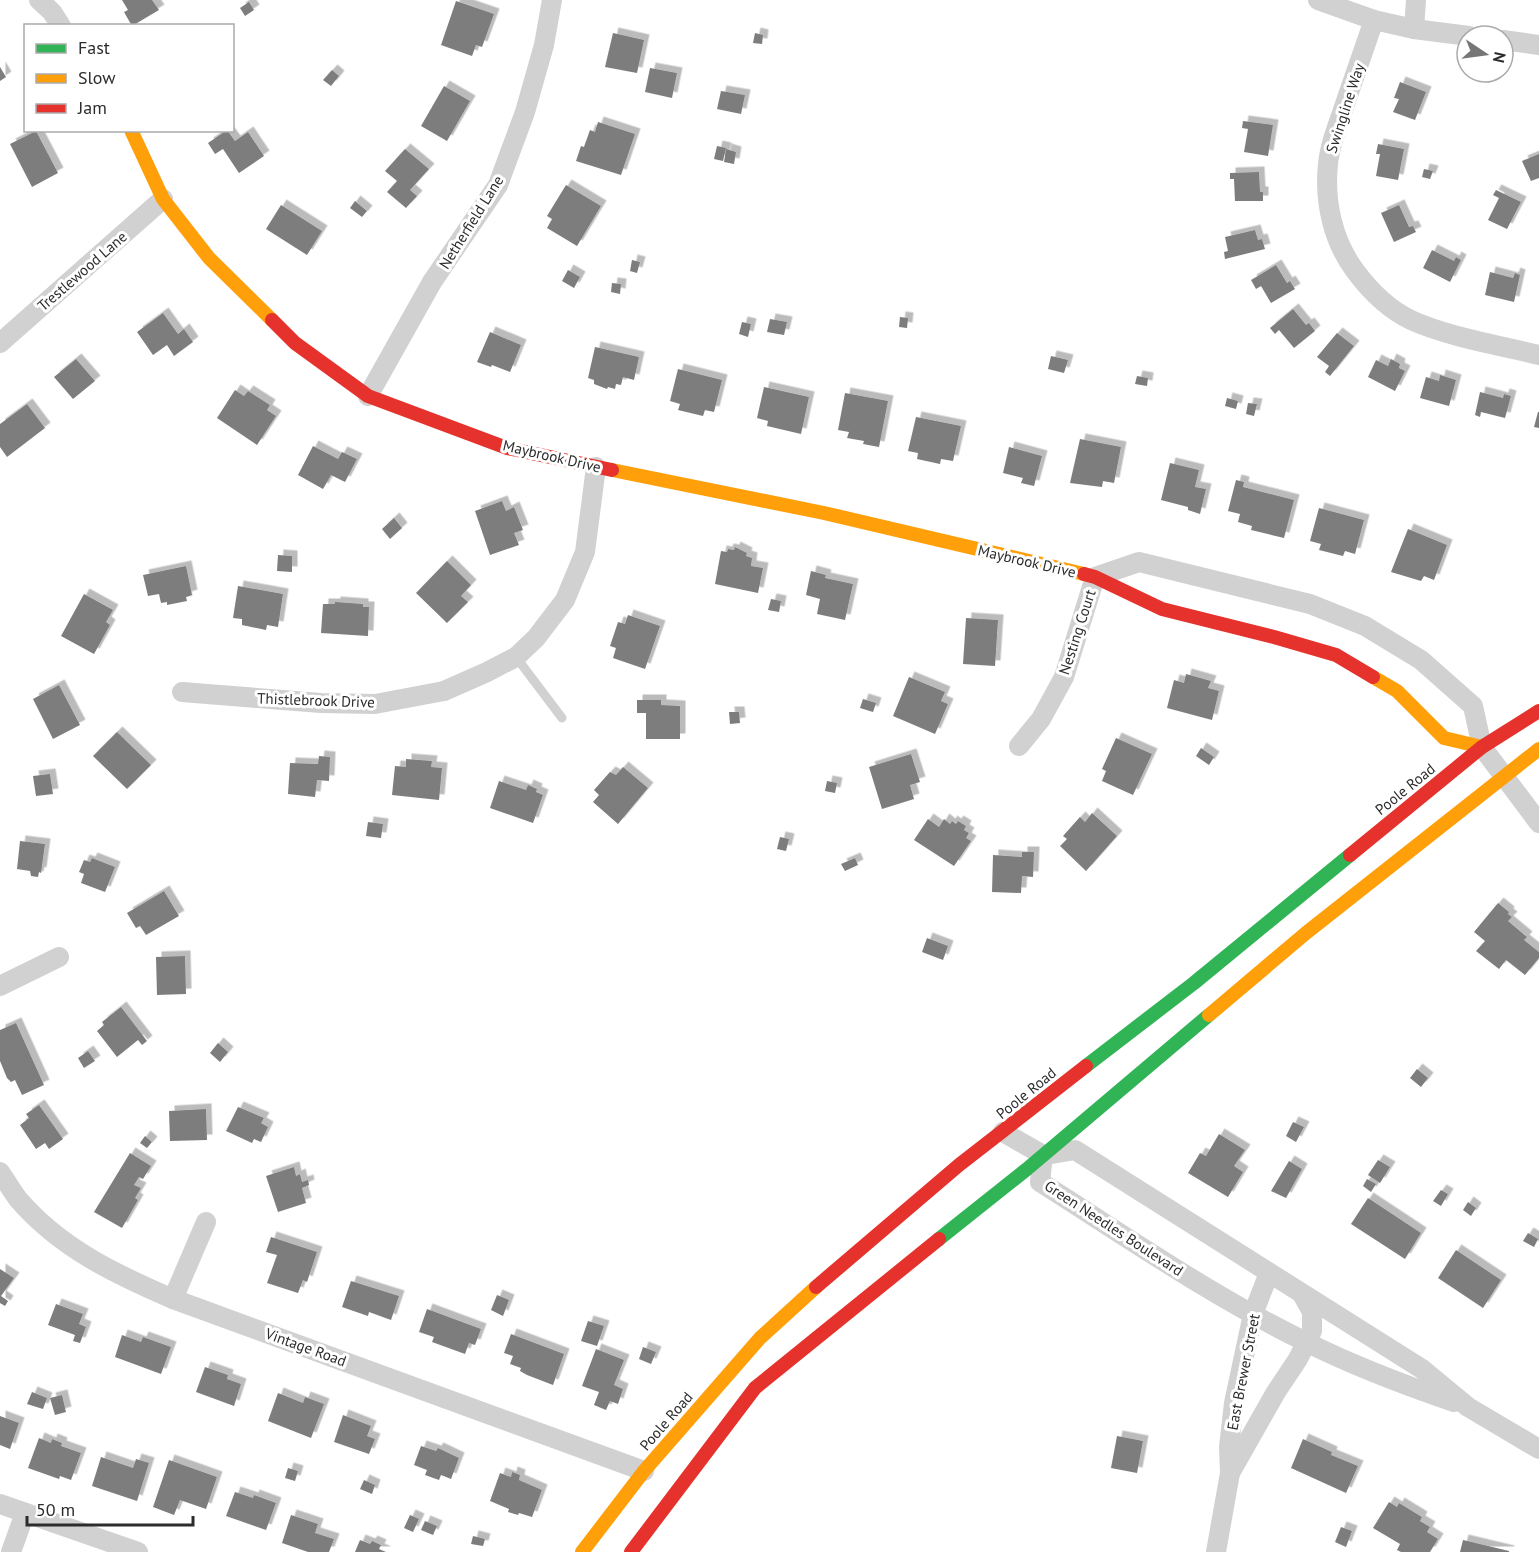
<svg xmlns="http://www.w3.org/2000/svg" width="1539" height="1552" font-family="'PT Sans',sans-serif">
	<defs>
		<filter id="shadow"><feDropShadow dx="5.5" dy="-5.5" stdDeviation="0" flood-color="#0004"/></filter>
	</defs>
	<rect width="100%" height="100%" fill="#fff"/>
	<g fill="#7d7d7d" filter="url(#shadow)">
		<path d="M122 0H152L159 10 132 26 124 12 128 10Z"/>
		<path d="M456 1 494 14 482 47 476 45 472 56 441 45Z"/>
		<path d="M249 2 254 10 245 16 240 8Z"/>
		<path d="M613 33 644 40 637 73 605 67Z"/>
		<path d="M755 33 763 35 762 44 753 43Z"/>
		<path d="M0 67 6 77 0 81Z"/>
		<path d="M650 68 677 73 672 98 645 92Z"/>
		<path d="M332 70 339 76 331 86 323 80Z"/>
		<path d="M1400 82 1426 92 1415 120 1393 112 1399 99 1394 98Z"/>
		<path d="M444 86 470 101 447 141 421 126Z"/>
		<path d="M721 91 745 95 741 114 717 109Z"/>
		<path d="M1243 121 1273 125 1268 156 1244 152 1248 129 1242 128Z"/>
		<path d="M598 122 635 134 621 175 576 161 581 146 584 147 590 130 595 132Z"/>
		<path d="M227 130 235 141 248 132 264 156 239 173 223 149 215 154 208 143Z"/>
		<path d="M36 131 58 173 32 187 10 144Z"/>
		<path d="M1378 144 1404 149 1398 180 1376 176 1380 154H1376Z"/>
		<path d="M717 146 726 148 723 161 714 159Z"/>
		<path d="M405 149 429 169 410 190 417 196 406 208 387 192 397 181 385 171Z"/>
		<path d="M726 149 736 152 734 164 724 162Z"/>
		<path d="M1539 154V178L1531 181 1522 161Z"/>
		<path d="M1424 169 1433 171 1430 179 1422 177Z"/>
		<path d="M1259 172 1260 192H1263V201H1235L1234 179H1230V173Z"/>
		<path d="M566 185 601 206 577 246 547 228 552 219 547 216Z"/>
		<path d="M1496 190 1521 202 1507 229 1488 220 1499 198 1493 195Z"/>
		<path d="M355 201 367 211 362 217 350 208Z"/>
		<path d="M281 205 322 231 307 255 266 229Z"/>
		<path d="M1399 205 1409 227 1413 226 1416 232 1394 242 1381 213Z"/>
		<path d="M1255 230 1258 240 1262 239 1265 249 1225 259 1224 252 1228 251 1225 237Z"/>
		<path d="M1432 250 1454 261 1456 257 1461 260 1450 282 1423 268Z"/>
		<path d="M632 260 640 262 637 273 630 271Z"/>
		<path d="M1276 265 1287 283 1290 281 1295 289 1271 303 1261 286 1256 289 1251 280Z"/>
		<path d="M568 270 580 277 574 288 562 281Z"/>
		<path d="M1490 272 1513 278 1515 273 1520 275 1514 302 1485 295Z"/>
		<path d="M612 283 621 284 620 294 611 292Z"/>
		<path d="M1293 309 1306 325 1309 323 1315 331 1294 348 1279 330 1275 334 1270 328Z"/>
		<path d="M163 313 178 334 184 329 193 342 174 356 167 345 153 355 137 332Z"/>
		<path d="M900 317 908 318 907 328 899 327Z"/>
		<path d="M770 319 787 322 784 335 767 332Z"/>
		<path d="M742 322 751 324 748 337 739 334Z"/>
		<path d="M490 332 521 345 510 372 492 365 491 367 477 362Z"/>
		<path d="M1337 333 1354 346 1330 376 1325 372 1329 366 1317 357Z"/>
		<path d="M595 347 639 357 634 380 623 377 621 385 616 384 615 389 608 387 607 389 594 384V380L588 378Z"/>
		<path d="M1051 356 1068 360 1064 373 1048 369Z"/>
		<path d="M76 359 95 381 73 399 54 377Z"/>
		<path d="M1391 359 1400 364 1399 368 1405 371 1395 391 1368 377 1376 360 1388 366Z"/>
		<path d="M678 369 722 380 714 412 705 410 703 416 678 410 680 404 670 401Z"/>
		<path d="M1440 375 1456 380 1449 406 1420 398 1426 377 1439 381Z"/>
		<path d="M1137 376 1148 378 1147 386 1135 384Z"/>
		<path d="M764 387 809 397 801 434 767 426 768 421 757 418Z"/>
		<path d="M235 390 244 396 248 391 270 405 267 410 276 416 257 445 217 418Z"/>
		<path d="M1480 392 1503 398 1504 394 1511 396 1505 418 1481 412 1480 417 1475 415Z"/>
		<path d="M845 393 888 401 879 447 863 444 864 441 847 438 849 432 838 430Z"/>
		<path d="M1227 398 1238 401 1236 409 1225 406Z"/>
		<path d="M1248 403 1257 404 1254 416 1246 414Z"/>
		<path d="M27 404 45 428 7 457 0 447V424Z"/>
		<path d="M1538 412H1539V428L1534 427Z"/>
		<path d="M916 417 961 426 953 461 941 459 940 464 917 459 918 453 908 451Z"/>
		<path d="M1080 439 1121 447 1114 483 1103 481 1102 487 1070 483Z"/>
		<path d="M313 446 338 459 342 452 357 459 345 482 331 475 323 489 298 475Z"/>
		<path d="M1009 447 1042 456 1034 486 1021 483 1023 478 1003 473Z"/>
		<path d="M1170 463 1199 470 1195 487 1206 489 1200 514 1188 510V507L1161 500Z"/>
		<path d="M1236 480 1244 482 1243 487 1294 500 1284 538 1251 530 1252 526 1238 522 1240 514 1228 511Z"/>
		<path d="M502 501 506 511 514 507 523 530 514 533 519 545 490 555 475 511Z"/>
		<path d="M1319 508 1364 520 1355 554 1345 551 1343 556 1319 550 1321 544 1310 541Z"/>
		<path d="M394 518 402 528 390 539 382 529Z"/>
		<path d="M1408 529 1447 545 1434 580 1424 576 1421 581 1391 572Z"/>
		<path d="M735 547 747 553 746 556 752 558 751 566 763 568 758 593 715 584 721 551 727 552 728 549 734 550Z"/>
		<path d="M278 555 292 556V572L277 571Z"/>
		<path d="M447 561 471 585 461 596 468 602 447 623 416 593Z"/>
		<path d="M186 566 192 595 186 597 187 601 167 605V602L161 603 159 594 148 596 143 575Z"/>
		<path d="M811 571 826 575 825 578 853 584 845 620 817 614 820 599 806 595Z"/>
		<path d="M238 586 283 594 278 627 267 625 266 630 242 625V619L233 618Z"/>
		<path d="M84 594 113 610 106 622 110 625 94 654 61 636Z"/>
		<path d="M771 599 781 601 779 612 768 610Z"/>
		<path d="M335 602 363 604V607H369L368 636 321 633 323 604H335Z"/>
		<path d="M628 615 660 626 645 669 613 658 616 648 610 646 618 622 625 624Z"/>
		<path d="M966 618 998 620 995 666 963 664Z"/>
		<path d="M1186 674 1211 681 1208 688 1219 691 1212 720 1167 708 1174 680 1184 683Z"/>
		<path d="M909 677 945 692 941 701 948 704 935 734 893 716Z"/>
		<path d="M59 685 80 725 53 739 33 699Z"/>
		<path d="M863 699 876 703 873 712 860 708Z"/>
		<path d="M637 700H661V705L680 706V739H646V713H637Z"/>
		<path d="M729 712H739L740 723 730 724Z"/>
		<path d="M117 732 151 765 127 789 93 756Z"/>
		<path d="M1116 738 1152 754 1133 795 1102 781 1106 771 1102 769Z"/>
		<path d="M1201 748 1214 757 1209 765 1196 756Z"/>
		<path d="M911 754 920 782 910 785 914 799 882 809 869 767Z"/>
		<path d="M319 756 330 757 329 781 317 780 315 797 288 794 290 763 318 764Z"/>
		<path d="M406 759 432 761 431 767 442 768 439 800 392 795 395 766 406 767Z"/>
		<path d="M623 767 648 788 618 824 593 802 599 795 594 790 610 772 616 775Z"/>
		<path d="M50 774 53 794 36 796 33 776Z"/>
		<path d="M499 781 526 790 528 785 537 789 536 792 543 795 533 823 490 808Z"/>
		<path d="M827 781 837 783 835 793 825 791Z"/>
		<path d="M1092 813 1117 836 1086 871 1060 846 1067 839 1063 836 1080 817 1085 822Z"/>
		<path d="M928 819 939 827 944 819 950 824 952 821 956 824 958 821 966 826 964 830 969 833 966 838 971 841 954 866 914 840Z"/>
		<path d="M368 822 383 824 381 838 366 836Z"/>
		<path d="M780 837 789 839 786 851 777 849Z"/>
		<path d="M20 841 45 844 41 873 39 872 38 877 31 876 30 871 17 869Z"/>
		<path d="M1022 852H1034L1033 877 1022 876 1021 893 992 892 993 855 1022 857Z"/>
		<path d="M92 858 115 867 105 892 81 883 84 874 79 872 84 860 90 862Z"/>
		<path d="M855 858 858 865 845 871 841 864Z"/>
		<path d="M164 891 179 916 146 935 140 926 136 928 127 913Z"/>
		<path d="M1498 903 1509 912 1508 914 1512 917 1508 921 1527 937 1524 940 1539 952V958L1525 975 1506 960 1499 969 1476 951 1485 941 1474 932Z"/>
		<path d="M927 938 948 946 943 960 922 952Z"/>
		<path d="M185 956 186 994 157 995 156 957Z"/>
		<path d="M121 1007 147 1041 142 1045 138 1040 117 1057 97 1031 104 1025 102 1022Z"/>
		<path d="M16 1023 44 1085 22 1095 15 1080 11 1082 7 1078 0 1061V1030Z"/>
		<path d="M218 1043 228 1052 220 1062 210 1053Z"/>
		<path d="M88 1051 95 1061 84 1068 78 1058Z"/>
		<path d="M1417 1069 1428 1078 1421 1087 1410 1078Z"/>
		<path d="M39 1105 63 1139 49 1149 45 1143 36 1149 20 1125 29 1118 26 1114Z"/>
		<path d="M238 1107 264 1118 261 1123 268 1127 261 1142 254 1139 252 1143 226 1131Z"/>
		<path d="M206 1109 207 1140 170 1141 169 1111Z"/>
		<path d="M1293 1122 1304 1127 1296 1142 1286 1136Z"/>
		<path d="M1219 1134 1245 1150 1234 1166 1243 1172 1228 1197 1188 1173 1200 1153 1206 1156Z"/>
		<path d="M145 1136 152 1142 147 1148 140 1143Z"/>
		<path d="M130 1153 151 1166 143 1179 139 1177 134 1185 141 1188 135 1198 138 1200 122 1228 94 1212Z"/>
		<path d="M1378 1160 1390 1167 1380 1183 1368 1175Z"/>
		<path d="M1289 1161 1302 1169 1286 1198 1271 1191Z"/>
		<path d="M294 1167 296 1176 300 1174 302 1182 308 1180 309 1185 302 1188 306 1203 278 1212 266 1176Z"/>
		<path d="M1367 1179 1376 1184 1371 1192 1363 1186Z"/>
		<path d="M1441 1190 1448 1194 1441 1206 1433 1201Z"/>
		<path d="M1368 1198 1421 1233 1405 1259 1351 1224Z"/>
		<path d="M1468 1202 1476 1208 1471 1216 1463 1210Z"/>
		<path d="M1528 1233 1538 1239 1534 1247 1523 1241Z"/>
		<path d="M271 1237 317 1252 307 1282 303 1280 298 1293 267 1283 277 1255 266 1252Z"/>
		<path d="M1456 1250 1501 1280 1483 1308 1438 1278Z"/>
		<path d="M0 1269 14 1278 1 1296 8 1301 5 1306 0 1303Z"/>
		<path d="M351 1281 399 1296 391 1320 369 1312 368 1316 342 1307Z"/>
		<path d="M497 1295 509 1300 503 1316 491 1310Z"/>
		<path d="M56 1304 83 1314 79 1324 86 1327 80 1343 73 1341 75 1335 48 1325Z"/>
		<path d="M427 1309 481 1329 475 1345 469 1343 465 1354 432 1342 434 1337 419 1332Z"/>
		<path d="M588 1321 604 1326 597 1346 581 1341Z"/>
		<path d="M511 1334 564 1354 553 1385 527 1375 520 1371 521 1368 510 1364 513 1356 504 1353Z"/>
		<path d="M122 1335 141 1342 143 1337 171 1347 161 1374 115 1357Z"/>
		<path d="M643 1347 656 1352 651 1364 639 1359Z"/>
		<path d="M596 1349 624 1360 614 1385 623 1389 618 1404 610 1401 606 1410 594 1405 599 1392 582 1386Z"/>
		<path d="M205 1367 228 1375 227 1379 241 1384 234 1406 196 1392Z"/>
		<path d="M32 1392 47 1398 43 1409 27 1404Z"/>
		<path d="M278 1393 303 1403 305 1397 324 1404 311 1438 268 1421Z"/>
		<path d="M62 1395 66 1412 55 1415 50 1398Z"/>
		<path d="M343 1415 371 1426 367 1436 375 1439 369 1454 334 1442Z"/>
		<path d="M0 1416 19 1423 10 1449 0 1445Z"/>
		<path d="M1117 1436 1143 1441 1137 1473 1111 1468Z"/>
		<path d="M39 1438 51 1443 52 1439 62 1443 61 1446 81 1453 71 1480 60 1476 59 1479 28 1468Z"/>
		<path d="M1303 1439 1332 1452 1331 1455 1358 1466 1346 1493 1291 1468Z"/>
		<path d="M421 1446 436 1451 438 1448 459 1458 451 1479 441 1475 439 1480 425 1475 427 1470 414 1465Z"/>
		<path d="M101 1457 133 1468 136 1459 149 1463 137 1501 92 1486Z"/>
		<path d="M169 1460 217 1477 206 1509 180 1500 174 1515 153 1507Z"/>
		<path d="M288 1468 298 1471 295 1481 285 1478Z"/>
		<path d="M512 1472 520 1475 519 1480 542 1490 532 1517 519 1513 518 1515 508 1512 509 1509 490 1501 500 1473 511 1477Z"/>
		<path d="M364 1480 375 1485 372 1494 360 1489Z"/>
		<path d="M235 1492 253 1498 254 1495 276 1503 266 1530 226 1516Z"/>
		<path d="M1389 1502 1397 1507 1399 1503 1422 1517 1420 1521 1430 1527 1427 1532 1438 1539 1430 1552H1401L1397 1550 1400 1544 1373 1528Z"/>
		<path d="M291 1515 318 1524 315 1533 334 1539 329 1552H308L282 1543Z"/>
		<path d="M410 1515 419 1519 413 1532 404 1528Z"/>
		<path d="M425 1521 437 1526 433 1535 421 1530Z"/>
		<path d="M1341 1527 1352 1531 1346 1547 1335 1542Z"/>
		<path d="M473 1536 485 1539 483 1546 471 1544Z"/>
		<path d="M360 1540 370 1544 372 1541 381 1545 379 1549 386 1552H355Z"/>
		<path d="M1463 1540 1509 1551V1552H1460Z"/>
	</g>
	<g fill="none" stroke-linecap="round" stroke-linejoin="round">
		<path stroke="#d1d1d1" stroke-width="9" d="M516 657 562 718"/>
		<g stroke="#d1d1d1" stroke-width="20">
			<path d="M39 0 52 12 61 26"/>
			<path d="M1318 0 1374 20 1414 29 1469 36"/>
			<path d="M1374 20C1365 46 1356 72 1347 98 1340 120 1330 142 1328 164 1324 202 1333 242 1356 272 1371 292 1388 309 1411 320 1448 337 1499 345 1539 355"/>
			<path d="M1414 29 1416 0"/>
			<path d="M1503 40 1539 45"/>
			<path d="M0 343 163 199"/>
			<path d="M368 396 432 282 498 185 525 112 544 45 552 0"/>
			<path d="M182 692 321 703 375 704 444 691 487 672 516 657 536 638 565 600 585 552 596 467"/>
			<path d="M1019 746 1041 719 1064 677 1095 577 1139 562 1310 604 1365 626 1421 660 1473 706 1482 747 1539 823"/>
			<path d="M0 986 59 957"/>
			<path d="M1003 1132 1043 1155"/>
			<path d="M1043 1155 1040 1182C1127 1237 1213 1297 1306 1342 1354 1366 1404 1385 1454 1402"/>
			<path d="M1046 1155 1075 1150 1422 1369 1468 1407 1539 1449"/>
			<path d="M0 1172C6 1181 12 1191 18 1199 60 1248 115 1274 173 1299L644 1471"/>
			<path d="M173 1299 206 1222"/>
			<path d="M1230 1473 1276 1392 1298 1359 1312 1331V1312L1302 1294"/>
			<path d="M0 1504 138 1552"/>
			<path d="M11 1552 25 1513"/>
			<path d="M1216 1552 1230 1473 1229 1447 1234 1403 1253 1314 1269 1273"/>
		</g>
		<g stroke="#30b455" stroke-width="14">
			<path d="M1086 1066 1194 983 1350 855"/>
			<path d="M939 1239 1027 1169 1209 1015"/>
		</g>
		<g stroke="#ff9f0a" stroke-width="14">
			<path d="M131 130 163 199 209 258 272 320"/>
			<path d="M612 470 824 513 1084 574"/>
			<path d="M1373 677 1397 691 1444 738 1482 747"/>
			<path d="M1209 1015 1306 933 1539 749"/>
			<path d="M582 1552 644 1471 760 1338 816 1287"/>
		</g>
		<g stroke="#e5322d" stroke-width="14">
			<path d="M272 320 295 343 368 396 507 448 612 470"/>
			<path d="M1084 574 1095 577 1162 609 1274 637 1336 655 1373 677"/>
			<path d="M1350 855 1482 747 1539 711"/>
			<path d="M816 1287 959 1165 1086 1066"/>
			<path d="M631 1552 755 1388 939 1239"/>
		</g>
	</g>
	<g text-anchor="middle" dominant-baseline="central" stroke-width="6" stroke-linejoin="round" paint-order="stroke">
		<g font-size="15" fill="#2c2c2c" stroke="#fff">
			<text transform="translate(1345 108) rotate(-72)">Swingline Way</text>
			<text transform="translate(471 222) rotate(-58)">Netherfield Lane</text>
			<text transform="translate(82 271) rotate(-41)">Trestlewood Lane</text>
			<text transform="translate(552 456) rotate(13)">Maybrook Drive</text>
			<text transform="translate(1027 561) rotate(13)">Maybrook Drive</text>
			<text transform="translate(1077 632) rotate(-72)">Nesting Court</text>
			<text transform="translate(316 700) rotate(2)">Thistlebrook Drive</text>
			<text transform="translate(1405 789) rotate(-39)">Poole Road</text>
			<text transform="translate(1026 1093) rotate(-39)">Poole Road</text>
			<text transform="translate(1114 1228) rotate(33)">Green Needles Boulevard</text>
			<text transform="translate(306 1347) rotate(20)">Vintage Road</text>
			<text transform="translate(1243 1372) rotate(-79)">East Brewer Street</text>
			<text transform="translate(666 1421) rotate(-49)">Poole Road</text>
		</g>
	</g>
	<rect x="24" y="24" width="210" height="108" fill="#ffffff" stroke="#ababab" stroke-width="1.5"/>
	<rect x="36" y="44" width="30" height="9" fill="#30b455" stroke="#ababab" stroke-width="1.5"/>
	<text x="78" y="54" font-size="18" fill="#2c2c2c">Fast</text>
	<rect x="36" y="74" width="30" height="9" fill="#ff9f0a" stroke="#ababab" stroke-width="1.5"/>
	<text x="78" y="84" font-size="18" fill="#2c2c2c">Slow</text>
	<rect x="36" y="104" width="30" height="9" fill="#e5322d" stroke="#ababab" stroke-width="1.5"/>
	<text x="78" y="114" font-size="18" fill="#2c2c2c">Jam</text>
	<g transform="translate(1485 54) rotate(103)"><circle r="28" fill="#ffffff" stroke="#ababab" stroke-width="1.5"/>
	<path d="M0-4.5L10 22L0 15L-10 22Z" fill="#767676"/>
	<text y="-9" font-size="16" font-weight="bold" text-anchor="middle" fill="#2c2c2c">N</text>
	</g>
	<path d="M27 1516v9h166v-9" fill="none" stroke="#2c2c2c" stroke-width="3"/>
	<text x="36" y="1516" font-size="18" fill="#2c2c2c" stroke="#ffffff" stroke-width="4.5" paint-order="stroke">50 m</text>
</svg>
